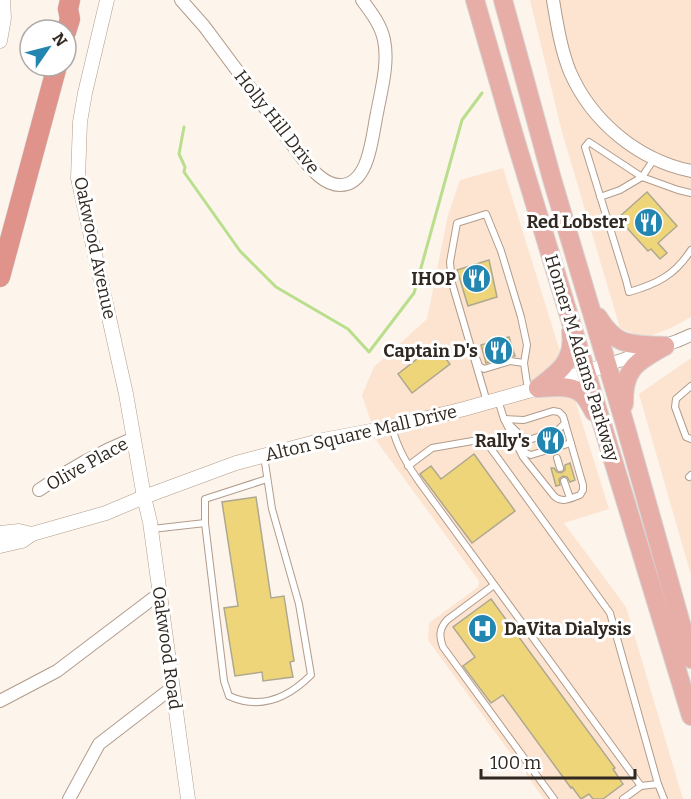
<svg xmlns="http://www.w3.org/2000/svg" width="691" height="799" font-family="Bitter,serif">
	<rect width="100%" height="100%" fill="#fdf4ec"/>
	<g fill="#fce4d1">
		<path d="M530 0H691V317L671 328 644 338 620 328 562 132Z"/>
		<path d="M503 168 609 509 564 523 626 607 683 799H544L428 640 429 623 478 587 479 581 378 443 362 395 374 367 427 319 448 215 460 180Z"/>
		<path d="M691 358V575L639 394Z"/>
	</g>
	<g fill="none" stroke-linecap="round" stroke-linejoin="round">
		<path stroke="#b9df8d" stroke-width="3" d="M184 127 179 154 185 167 184 172 240 251 276 287 348 329 369 352 414 293 462 120 482 93"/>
	</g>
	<g fill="#eed579" stroke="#aea88f" stroke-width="1.5">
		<path d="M647 192 677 226 658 243 667 253 660 259 651 249 648 251 618 218Z"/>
		<path d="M489 260 497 297 468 306 457 270Z"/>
		<path d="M509 337 515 356H508L486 363 481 345Z"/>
		<path d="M435 345 450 364 412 393 398 374Z"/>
		<path d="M474 454 515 511 472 543 420 474 431 466 441 479Z"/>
		<path d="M570 463 575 480 570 482 567 477 563 476 559 479 560 485 556 486 551 468H554L557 472 561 473 565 470V465Z"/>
		<path d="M256 497 271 598 284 596 294 661 290 662 293 677 263 681 262 672 235 676 224 608 238 606 222 502Z"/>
		<path d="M491 599 615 768 613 769 623 784 603 799H593L589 794 581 799 572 787 571 788 503 695 491 703 463 666 475 657 453 627Z"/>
	</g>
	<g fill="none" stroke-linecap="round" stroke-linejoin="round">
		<defs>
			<g id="service">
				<path d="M654 159 642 177 678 190 691 193"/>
				<path d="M600 197 620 190 642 177 589 142 585 147 626 280 629 292C657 284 675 275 691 250"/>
				<path d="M477 360 479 366 484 369 510 361 524 363"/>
				<path d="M691 386 676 399 675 407 686 437 691 439"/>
				<path d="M498 400 504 419 523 438 529 440 558 430 565 423"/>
				<path d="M487 402 452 283 450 262 457 223 486 214 501 251 521 317 527 345 524 363 528 390"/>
				<path d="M553 411 559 412 563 416 583 485V490L580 495C571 498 562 504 554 496L523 457 504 419 524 420Z"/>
				<path d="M392 427C398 450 407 464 420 483L641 786 658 784 664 799"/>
				<path d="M522 448 526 453 531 455 571 443"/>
				<path d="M557 458 560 468"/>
				<path d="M408 466 432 448 484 439 610 613 658 784"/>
				<path d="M689 477 691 475"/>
				<path d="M564 481 570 498"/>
				<path d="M205 523V499L267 479"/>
				<path d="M152 529 205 523 224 681 229 696C260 710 288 698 311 675L299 604 272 509 264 456"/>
				<path d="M494 585 447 620C439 629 439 636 443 647L554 799"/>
				<path d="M623 799 641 786"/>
			</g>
			<g id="minor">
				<path d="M181 0 204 26 303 159C308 165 313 171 319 176 325 181 332 185 340 185 370 185 372 135 377 113 381 91 389 63 384 40 381 25 371 12 362 0"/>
				<path d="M553 0C557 24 561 50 570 72 592 122 638 160 691 171"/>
				<path d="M607 365 677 341 691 335"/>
				<path d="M39 490C69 469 100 452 134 438"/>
				<path d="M0 701 57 671 160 593"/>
				<path d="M69 799 99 744 173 687"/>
			</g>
			<g id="tertiary">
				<path d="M107 0 85 93 80 122 78 178 126 394 144 497 150 522 188 799"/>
				<path d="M0 41 4 18 3 0"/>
				<path d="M0 533 19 531 32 534"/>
				<path d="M0 546 22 541 32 534 106 513 144 497 236 463 323 440 386 428 464 409 528 391 607 365"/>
			</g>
			<g id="primary">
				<path d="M475 0 516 142 691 716"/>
				<path d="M503 0 552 179 624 421 691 659"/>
				<path d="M598 317C617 348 631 344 665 346"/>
				<path d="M538 388C559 372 575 361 571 332"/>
				<path d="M538 388C552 387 573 384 583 395 588 400 591 407 594 412"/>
				<path d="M624 404C623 368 637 362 665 346"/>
			</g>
			<g id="trunk">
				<path d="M66 32 70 19 68 9 70 0"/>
				<path d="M0 277 57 66"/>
			</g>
		</defs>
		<use href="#service" stroke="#b29c8b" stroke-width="8"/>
		<use href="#minor" stroke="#b29c8b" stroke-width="14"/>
		<use href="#tertiary" stroke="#b29c8b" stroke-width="15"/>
		<use href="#primary" stroke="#d6d4d3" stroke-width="20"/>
		<use href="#trunk" stroke="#d6d4d3" stroke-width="21"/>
		<use href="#service" stroke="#fff" stroke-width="6"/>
		<use href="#minor" stroke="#fff" stroke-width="12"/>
		<use href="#tertiary" stroke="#fff" stroke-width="14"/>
		<use href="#primary" stroke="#e7aea8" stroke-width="18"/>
		<use href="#trunk" stroke="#df938b" stroke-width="20"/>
	</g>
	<defs>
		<symbol id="restaurant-disc" viewBox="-11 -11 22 22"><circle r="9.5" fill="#2386b1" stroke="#fff"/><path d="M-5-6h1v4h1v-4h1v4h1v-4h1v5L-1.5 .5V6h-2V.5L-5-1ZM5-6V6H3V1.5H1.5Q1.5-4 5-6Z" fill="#fff"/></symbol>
		<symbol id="hospital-disc" viewBox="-11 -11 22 22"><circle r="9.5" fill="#2386b1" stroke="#fff"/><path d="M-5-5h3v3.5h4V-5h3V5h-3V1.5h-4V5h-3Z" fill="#fff"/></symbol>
	</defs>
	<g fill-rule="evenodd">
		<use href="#restaurant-disc" x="632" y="206" width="33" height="33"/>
		<use href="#restaurant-disc" x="460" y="262" width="33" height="33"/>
		<use href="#restaurant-disc" x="482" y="334" width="33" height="33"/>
		<use href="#restaurant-disc" x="534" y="424" width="33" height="33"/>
		<use href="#hospital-disc" x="466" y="612" width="33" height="33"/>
	</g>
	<g text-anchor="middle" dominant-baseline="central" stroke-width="6" stroke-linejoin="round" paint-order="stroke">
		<g font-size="18" fill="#302821" stroke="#fff">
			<text transform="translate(277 122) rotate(52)">Holly Hill Drive</text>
			<text transform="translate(95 248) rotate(78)">Oakwood Avenue</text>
			<text transform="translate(582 358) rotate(73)">Homer M Adams Parkway</text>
			<text transform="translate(361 433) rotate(-13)">Alton Square Mall Drive</text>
			<text transform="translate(87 464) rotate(-29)">Olive Place</text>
			<text transform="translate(167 648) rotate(82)">Oakwood Road</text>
		</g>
		<g font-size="18" font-weight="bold" fill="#302821" stroke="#fff" text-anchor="end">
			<text x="627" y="222">Red Lobster</text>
			<text x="456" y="279">IHOP</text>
			<text x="478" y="351">Captain D's</text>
			<text x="530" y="441">Rally's</text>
			<text x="504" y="629" text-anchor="start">DaVita Dialysis</text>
		</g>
	</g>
	<g transform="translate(48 48) rotate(55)"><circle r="28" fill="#ffffff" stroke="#aca9a6" stroke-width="1.5"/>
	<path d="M0-4.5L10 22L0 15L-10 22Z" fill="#2386b1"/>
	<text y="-9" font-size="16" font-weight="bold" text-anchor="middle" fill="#302821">N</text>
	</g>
	<path d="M481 769v9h154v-9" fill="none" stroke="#302821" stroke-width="3"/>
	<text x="490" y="769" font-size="18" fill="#302821" stroke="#ffffff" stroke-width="4.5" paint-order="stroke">100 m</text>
</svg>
